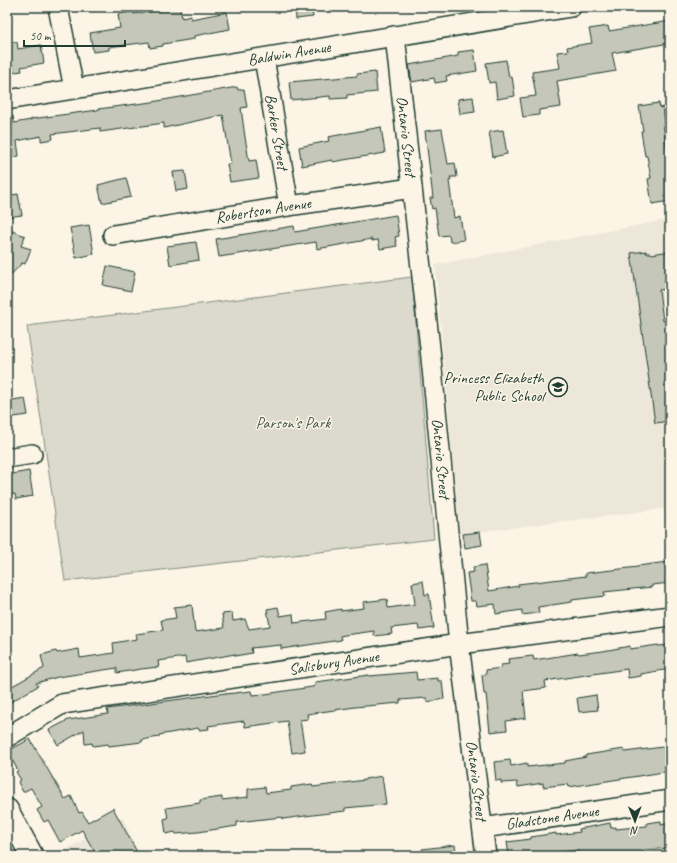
<svg xmlns="http://www.w3.org/2000/svg" width="677" height="863" font-family="Caveat,sans-serif">
	<rect width="100%" height="100%" fill="#fcf5e5"/>
	<filter id="ink" filterUnits="userSpaceOnUse"><feTurbulence type="fractalNoise" baseFrequency=".025" numOctaves="2"/><feDisplacementMap in="SourceGraphic" scale="8" xChannelSelector="R" yChannelSelector="G"/><feConvolveMatrix kernelMatrix="1 2 1 2 8 2 1 2 1" color-interpolation-filters="sRGB"/></filter>
	<g filter="url(#ink)">
		<g fill="#ece7d8">
			<path d="M670 219V508L460 534 435 265Z"/>
			<path d="M123 818 139 856H54Z"/>
		</g>
		<path fill="#dcdacc" stroke="#7e8c80" d="M412 277 434 539 65 581 27 326Z"/>
		<g fill="#c5c7b9" stroke="#1f3d34">
			<path d="M169 7H180L182 18 191 16V19L227 12 230 29 194 36V39L163 44V46L150 48 149 42 109 47V50L93 52 90 33 120 28 118 14 133 12 134 14 162 10V8Z"/>
			<path d="M295 7H312L313 17 296 19Z"/>
			<path d="M670 21V43L612 53 616 71 557 81 561 107 539 110V115L523 117 520 98 536 96 532 72 560 68 557 52 568 51 567 47 592 43 589 29 608 26 609 31Z"/>
			<path d="M17 42 18 49 41 45 44 63 21 67 22 71 7 73V43Z"/>
			<path d="M474 50 477 71 446 76 447 81 435 83 434 78 412 82 409 65 458 56V52Z"/>
			<path d="M506 60 509 77H512L515 96 497 99 495 82 489 83 486 63Z"/>
			<path d="M375 72 377 92 347 95V98L330 99V96L291 100 289 82 357 76V74Z"/>
			<path d="M237 87 238 90 244 89 247 107 241 108 245 137 249 161 256 160 259 178 230 182 227 164H231L223 115 164 128V123L100 132V128L52 134 53 139 41 141V136L17 141 19 156 7 158V117L13 116 14 123 31 120V119L98 110V109L152 102Z"/>
			<path d="M473 97 475 112 460 114 458 99Z"/>
			<path d="M659 103 660 108 663 107 665 123 663 124 668 156H670V201L652 204 648 179 651 178 647 156H645L641 131H643L639 106Z"/>
			<path d="M381 127 385 153 332 162V160L302 166 299 147 329 141 328 137Z"/>
			<path d="M442 129 448 164 455 163 457 177H450L451 180 449 181 454 218 460 216 464 240 450 242 449 235 439 236 435 208 432 209 430 198H433L425 131Z"/>
			<path d="M503 130 507 154 493 157 489 132Z"/>
			<path d="M185 171 188 189 176 191 173 172Z"/>
			<path d="M126 178 131 197 102 203 98 185Z"/>
			<path d="M18 194 22 215 7 217V196Z"/>
			<path d="M396 215 399 236 395 237 397 246 380 249 378 240 372 241V239L317 249 316 242 219 257 216 239 294 226 295 232Z"/>
			<path d="M89 225 94 254 76 258 70 228Z"/>
			<path d="M10 230 25 236 21 246 31 249 25 264 22 263 7 279V237Z"/>
			<path d="M196 242 199 260 170 265 167 246Z"/>
			<path d="M646 251V253H651L652 254 670 251V289L659 290 663 321 670 320V421L655 423 631 253Z"/>
			<path d="M107 266 135 272 131 291 103 285Z"/>
			<path d="M25 398 28 415 7 418V401Z"/>
			<path d="M29 471 33 496 16 499 15 494 7 495V475Z"/>
			<path d="M480 532 482 545 465 548 463 534Z"/>
			<path d="M667 562 668 568 670 567V583L652 585V587L604 592 605 596 572 600V602L538 607 539 613 522 615V610L496 614 495 604 477 606 476 601H471L467 573 474 572 473 567 485 565 489 591 519 586 518 584 586 576V573L638 567V566Z"/>
			<path d="M423 581 425 595 429 594 434 628 419 630 418 625 391 628 392 634 374 636V631L345 635 340 636 341 640 281 649V645L251 648 252 653 235 656V654L186 663 185 657 158 661 159 667 141 669 117 673V668L58 677 36 683 38 686 7 704V689L44 668 41 655 56 651 57 653 79 649 80 658 114 653 113 643 137 639 136 634 163 630 161 620 176 618 174 607 192 605 195 632 224 628 222 614 232 613 233 621 245 619 249 629 270 626 267 609 278 607 280 616 293 614 294 623 326 619 325 612 341 609V611L364 608 363 602 387 599 388 608 415 604 412 583Z"/>
			<path d="M658 645V646L670 645V669L641 674V676L628 678 627 669 545 681 546 688 523 691 526 718 506 721 507 730 490 732 486 694H484L482 675H486V670L501 668V665L509 664 508 659 533 656 534 660 578 653 579 654 603 651 630 646V649Z"/>
			<path d="M416 672 417 680 438 678V681H442L444 699 427 702V698L400 700V703L355 707 307 714 308 719 300 720 305 751 292 753 287 721 245 727 244 721 208 726 209 729 199 730 198 728 159 735V737L142 740V742L109 746 108 744 93 746 92 743 85 744 84 730 58 745 49 730 68 720 108 714 107 709 226 693V694L251 691 252 695 265 694 312 687 315 686V682L369 675V676Z"/>
			<path d="M596 695 598 710 579 712 577 698Z"/>
			<path d="M30 739 65 799 71 796 79 813 82 812 88 822 113 808 137 852 129 856H97L82 830 60 842 48 820 44 822 37 810 42 807 31 788 23 792 18 782 21 780 16 772 18 771 8 751Z"/>
			<path d="M670 746V771L569 787 568 784 543 787V783L518 787 517 782 501 783V780L496 781 494 762 510 760 511 766 527 763V767L565 763V761L586 757V755L624 749 625 752Z"/>
			<path d="M382 776 386 804 345 808V811L305 816 283 819 282 817 237 822V826L198 832 176 834 175 832 166 834 164 819 168 818 166 808 200 803V800L222 797V800L248 797V789L265 787 266 793 291 790V787L312 784 313 787 365 780V779Z"/>
			<path d="M661 821V825L670 823V848L643 850V854L628 856H578L577 850 531 856H509L507 842 531 839V837L556 833V835L580 832 579 829 610 823 611 828 616 827V829L647 826V823Z"/>
			<path d="M455 845 456 856H423L422 849Z"/>
		</g>
		<g fill="none" stroke-linecap="round" stroke-linejoin="round">
			<defs>
				<g id="minor">
					<path d="M58 7 74 89"/>
					<path id="s1" d="M395 36 430 348 459 644 486 856"/>
					<path id="s2" d="M264 58 289 206"/>
					<path id="s3" d="M7 100 571 7"/>
					<path id="s4" d="M113 235 289 206 412 188"/>
					<path d="M7 458 32 454"/>
					<path id="s5" d="M7 737 62 704 459 644 670 616"/>
					<path id="s6" d="M483 828 670 800"/>
				</g>
				<path id="major" d="M7 810 32 856"/>
			</defs>
			<use href="#minor" stroke="#1f3d34" stroke-width="22"/>
			<use href="#major" stroke="#1f3d34" stroke-width="25"/>
			<use href="#minor" stroke="#fcf5e5" stroke-width="19"/>
			<use href="#major" stroke="#fcf5e5" stroke-width="22"/>
		</g>
	</g>
	<defs>
		<symbol id="school-ring" viewBox="-11 -11 22 22"><circle r="9.5" fill="#fcf5e5" stroke="#1f3d34" stroke-width="1.5"/><path d="M0-5L7-2L0 1L-7-2ZM-4 1L0 2.5L4 1V4Q0 6-4 4Z" fill="#1f3d34"/></symbol>
	</defs>
	<g fill-rule="evenodd">
		<use href="#school-ring" x="547" y="376" width="22" height="22"/>
	</g>
	<g text-anchor="middle" dominant-baseline="central" stroke-width="3" stroke-linejoin="round" paint-order="stroke">
		<g font-size="16" fill="#1f3d34" stroke="#fcf5e5">
			<text stroke="none"><textPath href="#s3" startOffset="286">Baldwin Avenue</textPath></text>
			<text stroke="none"><textPath href="#s2" startOffset="75">Barker Street</textPath></text>
			<text stroke="none"><textPath href="#s1" startOffset="101">Ontario Street</textPath></text>
			<text stroke="none"><textPath href="#s4" startOffset="152">Robertson Avenue</textPath></text>
			<text stroke="none"><textPath href="#s1" startOffset="425">Ontario Street</textPath></text>
			<text stroke="none"><textPath href="#s5" startOffset="339">Salisbury Avenue</textPath></text>
			<text stroke="none"><textPath href="#s1" startOffset="749">Ontario Street</textPath></text>
			<text stroke="none"><textPath href="#s6" startOffset="70">Gladstone Avenue</textPath></text>
		</g>
		<g font-size="16" fill="#1f3d34" stroke="#fcf5e5" text-anchor="end">
			<text x="544" y="378">Princess Elizabeth<tspan x="544" dy="18">Public School</tspan></text>
		</g>
		<g font-size="16" fill="#455c52" stroke="#fcf5e5">
			<text x="293" y="423">Parson's Park</text>
		</g>
	</g>
	<rect width="677" height="863" fill="none" stroke="#fcf5e5" stroke-width="24"/>
	<rect x="12" y="12" width="653" height="839" fill="none" stroke="#1f3d34" stroke-width="1.5" filter="url(#ink)"/>
	<g transform="translate(635 821) rotate(179)" stroke="#fcf5e5" stroke-width="3" paint-order="stroke">
	<path d="M0-3L7 15L0 10L-7 15Z" fill="#1f3d34"/>
	<text y="-6" font-size="11" font-weight="bold" text-anchor="middle" fill="#1f3d34">N</text>
	</g>
	<path d="M24 40v6h101v-6" fill="none" stroke="#1f3d34" stroke-width="2"/>
	<text x="30" y="40" font-size="12" fill="#1f3d34" stroke="#fcf5e5" stroke-width="3" paint-order="stroke">50 m</text>
</svg>
